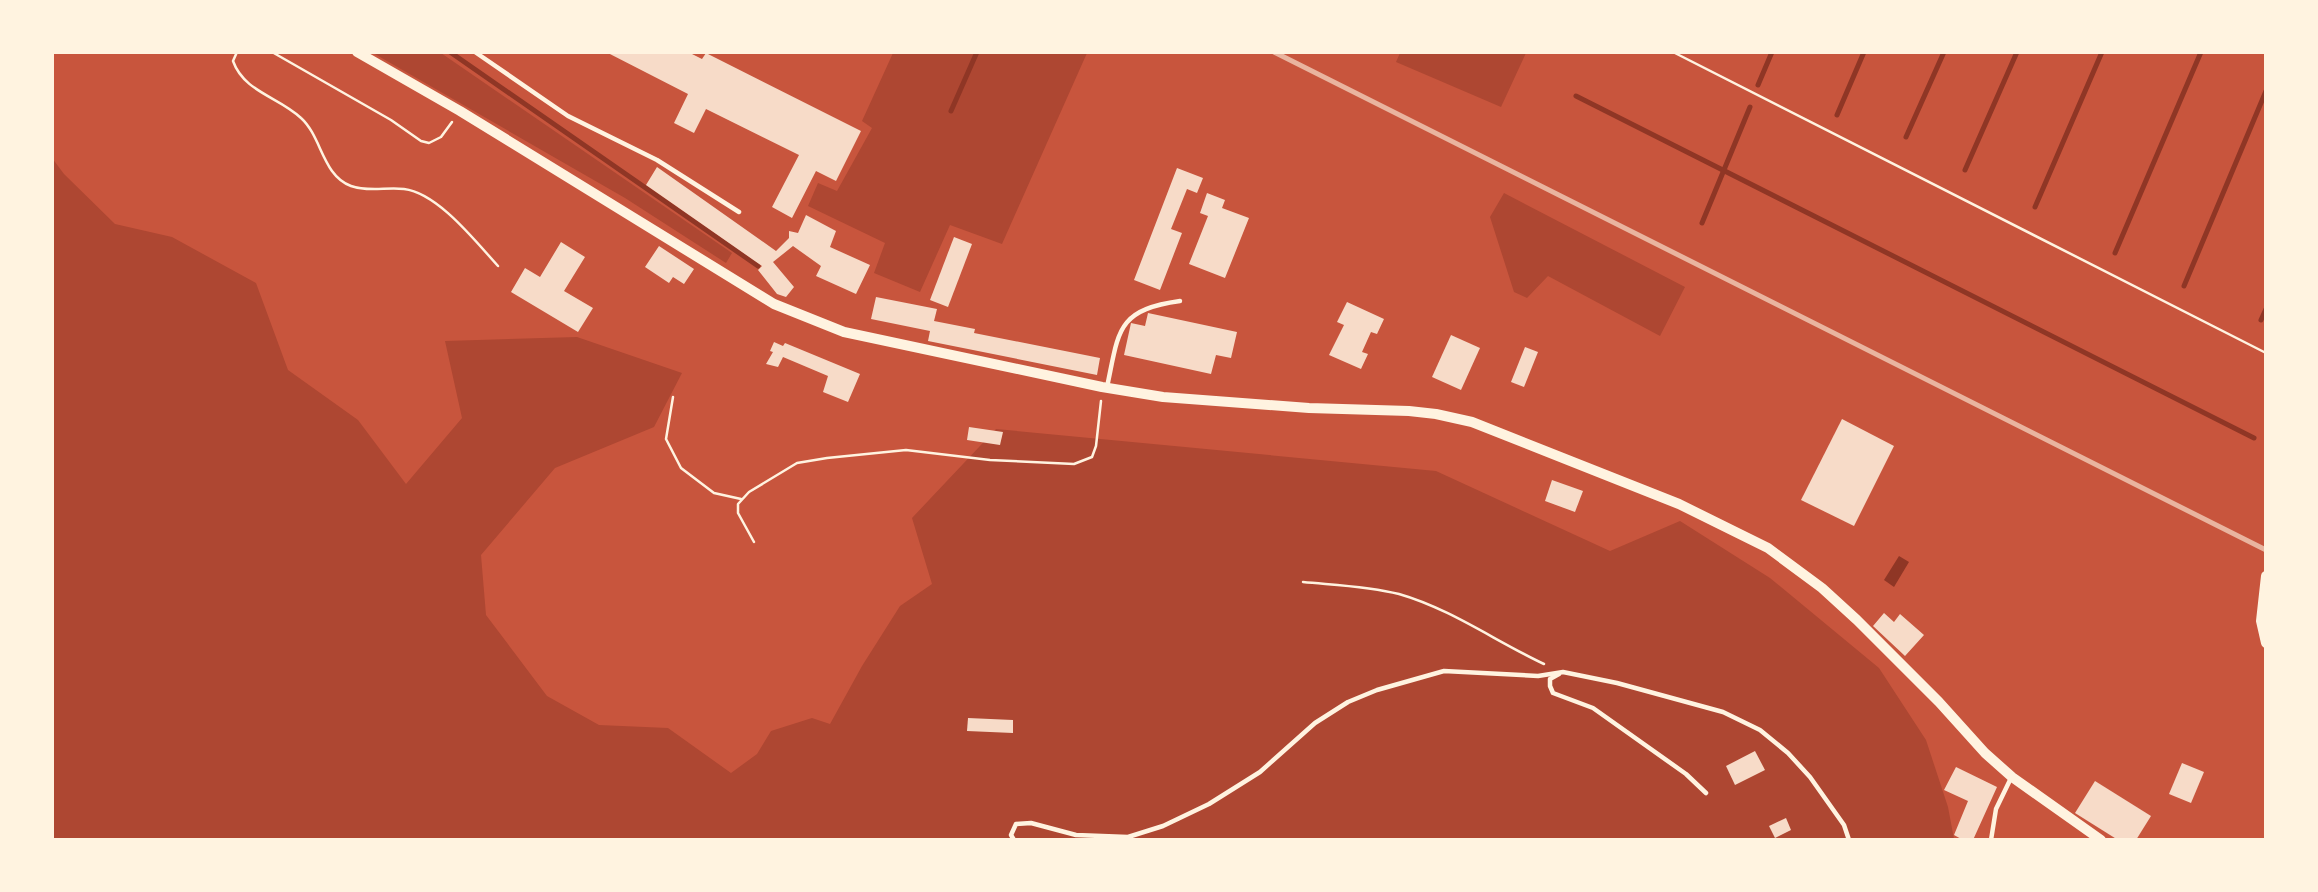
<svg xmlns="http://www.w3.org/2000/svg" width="2318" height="892" font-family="'PT Sans Narrow',sans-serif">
	<rect width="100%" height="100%" fill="#c8553d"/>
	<g fill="#ae4732">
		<path d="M373 53H441L732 253 726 263 625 198Z"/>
		<path d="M893 53H1087L1002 244 950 225 920 292 874 273 885 243 808 206 818 183 837 191 872 128 862 121Z"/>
		<path d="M1400 53V52L1526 53 1501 107 1396 62Z"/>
		<path d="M52 158 64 174 115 224 172 237 256 283 288 370 358 420 406 484 462 418 445 341 577 337 682 373 654 427 555 468 481 555 486 615 547 696 599 725 668 728 731 773 757 754 771 731 812 718 830 724 862 666 900 606 932 584 912 518 996 429 1436 471 1610 551 1680 521 1770 578 1879 668 1926 740 1948 807 1954 839H53Z"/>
		<path d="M1504 193 1685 287 1660 336 1548 276 1527 298 1514 292 1490 217Z"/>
	</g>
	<path fill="#8f3625" d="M1899 556 1909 562 1894 587 1884 580Z"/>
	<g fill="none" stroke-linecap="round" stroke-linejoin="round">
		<g stroke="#8f3625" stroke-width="5">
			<path d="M450 52 758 266"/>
			<path d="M1758 85 1772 52"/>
			<path d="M1576 96 2254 438"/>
			<path d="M951 111 977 52"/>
			<path d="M1837 115 1864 52"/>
			<path d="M1906 137 1944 52"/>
			<path d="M1965 170 2017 52"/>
			<path d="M2035 207 2102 52"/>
			<path d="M1702 223 1750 107"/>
			<path d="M2115 253 2201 52"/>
			<path d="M2184 286 2266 91"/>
			<path d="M2261 320 2266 309"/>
		</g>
	</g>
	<g fill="#f7dbc8">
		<path d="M606 52H688L702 59 706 53 861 131 836 181 816 171 792 218 772 207 799 155 706 109 694 133 674 123 688 94Z"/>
		<path d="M657 167 776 251 789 238V231L798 233 806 215 836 231 830 247 870 265 856 294 816 276 821 266 793 246 773 262 794 287 786 297 777 294 758 270 762 266 646 185Z"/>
		<path d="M1177 168 1203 178 1197 193 1187 189 1171 229 1182 233 1160 290 1134 280Z"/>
		<path d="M1207 193 1225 200 1222 208 1249 218 1225 278 1189 264 1208 216 1200 213Z"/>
		<path d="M954 237 972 244 948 307 930 300Z"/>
		<path d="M561 242 585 257 564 291 593 308 578 332 511 292 525 268 540 277Z"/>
		<path d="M659 246 694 269 684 284 673 277 669 283 645 267Z"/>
		<path d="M876 297 937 309 934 321 975 329 974 333 1100 358 1097 375 928 341 930 331 871 319Z"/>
		<path d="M1347 302 1384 319 1377 334 1371 332 1362 352 1368 354 1361 369 1329 355 1344 325 1337 322Z"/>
		<path d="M1148 313 1237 332 1231 358 1216 355 1211 374 1124 355 1131 323 1145 326Z"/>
		<path d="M1451 335 1480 348 1461 390 1432 377Z"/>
		<path d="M774 342 783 346 785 343 860 374 848 402 823 392 828 376 783 357 778 367 766 364 773 352 770 351Z"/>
		<path d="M1525 347 1538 352 1524 387 1511 382Z"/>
		<path d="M1842 419 1894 446 1854 526 1801 500Z"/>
		<path d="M969 427 1003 432 1000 445 967 440Z"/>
		<path d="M1552 480 1583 491 1575 512 1545 501Z"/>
		<path d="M1884 613 1894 622 1900 614 1924 635 1905 656 1873 626Z"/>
		<path d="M968 718 1013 720V733L967 731Z"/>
		<path d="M1755 751 1765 770 1735 785 1726 766Z"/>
		<path d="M2182 763 2204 772 2191 803 2169 794Z"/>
		<path d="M1956 767 1997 787 1973 840H1963L1954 835 1968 801 1944 790Z"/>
		<path d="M2095 781 2151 816 2136 840H2118L2075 813Z"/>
		<path d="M1786 818 1791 830 1775 838 1769 826Z"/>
	</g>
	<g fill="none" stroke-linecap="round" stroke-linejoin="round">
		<g stroke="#fff3e0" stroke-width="2.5">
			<path d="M237 52 233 61C244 92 279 97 301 118 322 137 322 175 351 186 367 192 387 187 404 189 438 193 476 242 498 266"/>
			<path d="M272 52 391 120 421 141 429 143 441 137 452 122"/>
			<path d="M1673 52 2266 353"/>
			<path d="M673 397 666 439 681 468 714 493 741 499"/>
			<path d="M754 542 738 513V504L749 492 797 463 827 458 906 450 990 460 1074 464 1092 457 1096 446 1101 401"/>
			<path d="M1303 582C1334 585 1368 586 1399 594 1451 609 1495 641 1544 664"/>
		</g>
		<g stroke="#fff3e0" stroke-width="4.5">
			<path d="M475 52 568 116 657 160 739 212"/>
			<path d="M1107 387C1119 331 1116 310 1180 301"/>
			<path d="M1559 674 1550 679V686L1553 693 1593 708 1686 774 1706 793"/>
			<path d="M1014 840 1011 835 1016 824 1031 823 1076 835 1128 837 1163 826 1209 804 1260 772 1315 723 1348 702 1377 690 1444 671 1538 676 1563 672 1617 683 1723 712 1760 730 1788 753 1810 777 1844 825 1849 840"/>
			<path d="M1991 840 1996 809 2011 778"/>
		</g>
		<g stroke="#fff3e0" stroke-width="10">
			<path d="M357 52 460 111 774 304 844 332 1102 387 1163 397 1309 408 1409 411 1436 414 1472 422 1679 504 1768 548 1822 588 1857 620 1939 702 1985 753 2012 777 2101 840"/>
			<path d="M2266 576 2261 621 2266 643"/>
		</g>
		<path stroke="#e9b49f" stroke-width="5" d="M1274 52 2266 550"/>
	</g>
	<rect width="2318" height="892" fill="none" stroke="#fff3e0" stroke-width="108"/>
</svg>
